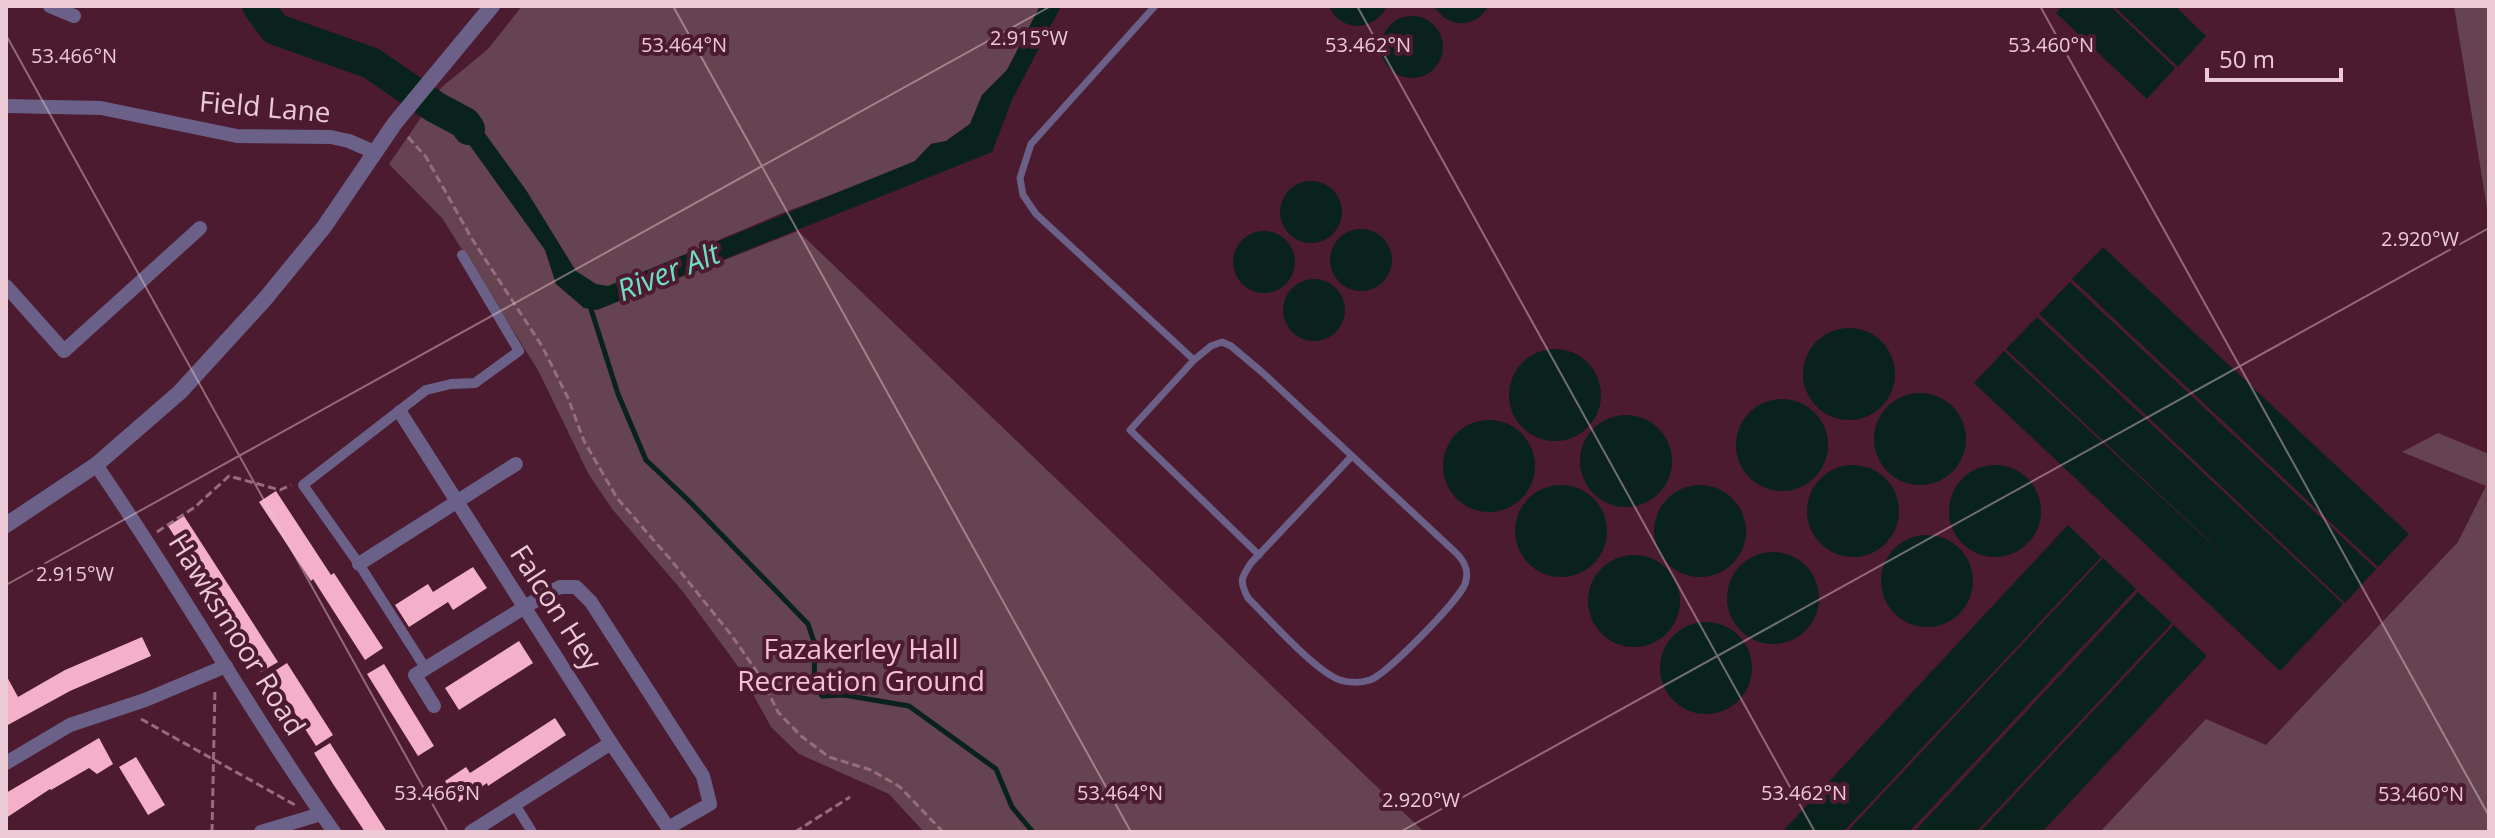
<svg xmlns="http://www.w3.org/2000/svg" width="2495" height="838" font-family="'Open Sans',sans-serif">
	<rect width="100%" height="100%" fill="#4c1b30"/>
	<g fill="#664350">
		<path d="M522 6H1040L1007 70 982 95 970 124 946 141 931 144 915 161 883 175 780 214 669 261 679 278 798 231 1424 832H924L889 794 799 754 771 727 737 665 684 593 613 510 589 475 538 370 442 218 389 164 442 87 488 49Z"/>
		<path d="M2454 6H2489V220Z"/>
		<path d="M2438 433 2489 454V832H2100L2206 719 2266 745 2458 542 2486 486 2402 452Z"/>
	</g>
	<g fill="#09221c">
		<path d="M1040 6H1061L1012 100 992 152 597 310 584 308 556 284 545 250 458 129 431 112 440 98 471 114 526 190 576 271 596 284 608 286 915 161 931 144 946 141 970 124 982 95 1007 70Z"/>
		<path d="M1329 6H1387C1375 32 1340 33 1329 6Z"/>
		<path d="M1434 6H1489C1475 29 1448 29 1434 6Z"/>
		<path d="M2063 6H2110L2175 68 2147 99 2056 13Z"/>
		<path d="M2114 6H2175L2206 36 2178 67Z"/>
		<circle cx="1412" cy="47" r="31"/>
		<circle cx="1311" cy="212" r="31"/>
		<circle cx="1361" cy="260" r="31"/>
		<circle cx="1264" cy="262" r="31"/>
		<path d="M2103 247 2409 534 2378 567 2072 279Z"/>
		<circle cx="1314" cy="310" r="31"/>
		<path d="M2070 282 2376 569 2345 603 2039 314Z"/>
		<path d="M2037 317 2343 604 2280 671 1974 383 2004 351 2261 590 2006 349Z"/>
		<circle cx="1849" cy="374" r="46"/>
		<circle cx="1555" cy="395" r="46"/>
		<circle cx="1920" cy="439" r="46"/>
		<circle cx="1782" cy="445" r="46"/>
		<circle cx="1626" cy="461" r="46"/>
		<circle cx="1489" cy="466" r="46"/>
		<circle cx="1853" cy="511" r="46"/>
		<circle cx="1995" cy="511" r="46"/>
		<circle cx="1700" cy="531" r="46"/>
		<circle cx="1561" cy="531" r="46"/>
		<path d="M2068 525 2101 557 1843 832H1782Z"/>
		<circle cx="1927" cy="581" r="46"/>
		<circle cx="1773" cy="598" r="46"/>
		<circle cx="1634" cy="601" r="46"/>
		<path d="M2103 558 2136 589 1909 832H1847Z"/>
		<path d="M2138 592 2172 623 1976 832H1914Z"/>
		<circle cx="1706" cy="668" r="46"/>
		<path d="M2174 625 2207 656 2042 832H1980Z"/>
	</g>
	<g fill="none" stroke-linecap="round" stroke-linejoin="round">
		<path stroke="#09221c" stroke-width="5" d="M590 306 618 394 646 460 688 500 808 624 815 645 814 683 822 696 844 695 909 706 996 769 1012 807 1033 832"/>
		<path stroke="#09221c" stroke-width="32" d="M258 6 275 29 371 63 435 107 465 123 469 129"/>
	</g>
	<g fill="#f3b0c8">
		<path d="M276 491 331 575 334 573 383 648 365 660 313 579 311 581 259 502Z"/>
		<path d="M184 516 278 662 261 672 168 526Z"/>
		<path d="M473 567 487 588 453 610 448 602 409 627 395 605 428 584 433 592Z"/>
		<path d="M142 637 151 656 70 691 6 726V675L18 697 65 670Z"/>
		<path d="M519 641 533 663 459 710 445 688Z"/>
		<path d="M287 663 333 735 316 746 270 674Z"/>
		<path d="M384 664 434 746 418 756 367 674Z"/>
		<path d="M555 718 566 735 488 786 487 783 459 802 445 781 466 767 470 773Z"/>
		<path d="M99 738 113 764 97 774 89 768 51 790 50 789 6 818V793Z"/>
		<path d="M330 743 349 773 387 832H365L333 784 314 753Z"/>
		<path d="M136 757 165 805 148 815 119 767Z"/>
	</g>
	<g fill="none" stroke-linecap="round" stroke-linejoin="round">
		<g stroke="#976d7e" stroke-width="3" stroke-dasharray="8 4" stroke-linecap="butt">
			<path d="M408 137 426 157 472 239 542 346 568 398 584 441 617 498 671 560 732 636 760 676 778 712 801 736 829 757 871 770 900 787 943 832"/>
			<path d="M157 532 195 507 229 476 280 490 291 485"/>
			<path d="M141 719 295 805"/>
			<path d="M212 832 215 688"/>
			<path d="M795 832 850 797"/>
		</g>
		<g stroke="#6a6088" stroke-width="7">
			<path d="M1155 6 1031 144 1020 178 1023 195 1036 214 1194 360 1211 346 1222 342 1231 346 1263 373 1454 551C1464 560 1470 570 1465 584 1459 600 1387 674 1370 680 1361 683 1349 683 1340 680 1316 672 1268 618 1248 598 1239 581 1241 578 1251 563L1352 456"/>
			<path d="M1194 360 1130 430 1259 555"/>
		</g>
		<g stroke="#6a6088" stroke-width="10">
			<path d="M426 669 359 564 303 485 426 390 451 384 475 383 519 351 462 255"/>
			<path d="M514 803 532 832"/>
		</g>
		<g stroke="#6a6088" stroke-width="14">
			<path d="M50 6 74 16"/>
			<path d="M6 106 101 108 237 136 331 137 349 141 374 152"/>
			<path d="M6 286 64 351 200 228"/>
			<path d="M400 412 611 743"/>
			<path d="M96 465C179 585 250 713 334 832"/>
			<path d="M359 564 516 464"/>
			<path d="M434 706 415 675 546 594 560 587H576L591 602 703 776 710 804 668 828"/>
			<path d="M6 763 70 725 145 700 226 666"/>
			<path d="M261 832 321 814"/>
			<path d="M471 832 611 743 671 832"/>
		</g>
		<path stroke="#6a6088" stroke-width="16" d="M6 525 96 465 180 392 265 299 324 227 395 123 492 6"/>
	</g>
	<path fill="none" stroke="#ebcad5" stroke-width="2" stroke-opacity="0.45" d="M673 6 1131 832M1357 6 1815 832M2040 6 2489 816M6 35 448 832M6 585 1051 6M1400 832 2489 228"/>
	<g text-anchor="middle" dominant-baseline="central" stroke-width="8" stroke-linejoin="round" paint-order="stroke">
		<g font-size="28" fill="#ebcad5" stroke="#4c1b30">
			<text transform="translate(265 106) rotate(5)">Field Lane</text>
			<text transform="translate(557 607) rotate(57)">Falcon Hey</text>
			<text transform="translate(238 634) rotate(58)">Hawksmoor Road</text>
		</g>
		<g font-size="28" fill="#f7c0d3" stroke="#4c1b30">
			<text x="861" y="648">Fazakerley Hall<tspan x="861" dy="32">Recreation Ground</tspan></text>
		</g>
		<g font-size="30" font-style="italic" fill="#6cdfc4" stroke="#4c1b30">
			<text transform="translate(668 271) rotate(-22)">River Alt</text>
		</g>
	</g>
	<g font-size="20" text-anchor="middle" fill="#ebcad5" stroke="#4c1b30" stroke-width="8" stroke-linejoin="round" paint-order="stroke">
		<text x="1029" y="45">2.915°W</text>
		<text x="684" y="52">53.464°N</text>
		<text x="1368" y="52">53.462°N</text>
		<text x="2051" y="52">53.460°N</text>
		<text x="74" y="63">53.466°N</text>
		<text x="2420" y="246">2.920°W</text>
		<text x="75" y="581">2.915°W</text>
		<text x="437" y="800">53.466°N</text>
		<text x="1120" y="800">53.464°N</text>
		<text x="1804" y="800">53.462°N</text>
		<text x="2421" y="801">53.460°N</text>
		<text x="1421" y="807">2.920°W</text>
	</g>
	<rect width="2495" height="838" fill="none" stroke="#ebcad5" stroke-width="16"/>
	<path d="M2207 68v12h134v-12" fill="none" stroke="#ebcad5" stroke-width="4"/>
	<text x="2219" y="68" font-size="24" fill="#ebcad5" stroke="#4c1b30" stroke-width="6" paint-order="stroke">50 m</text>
</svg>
